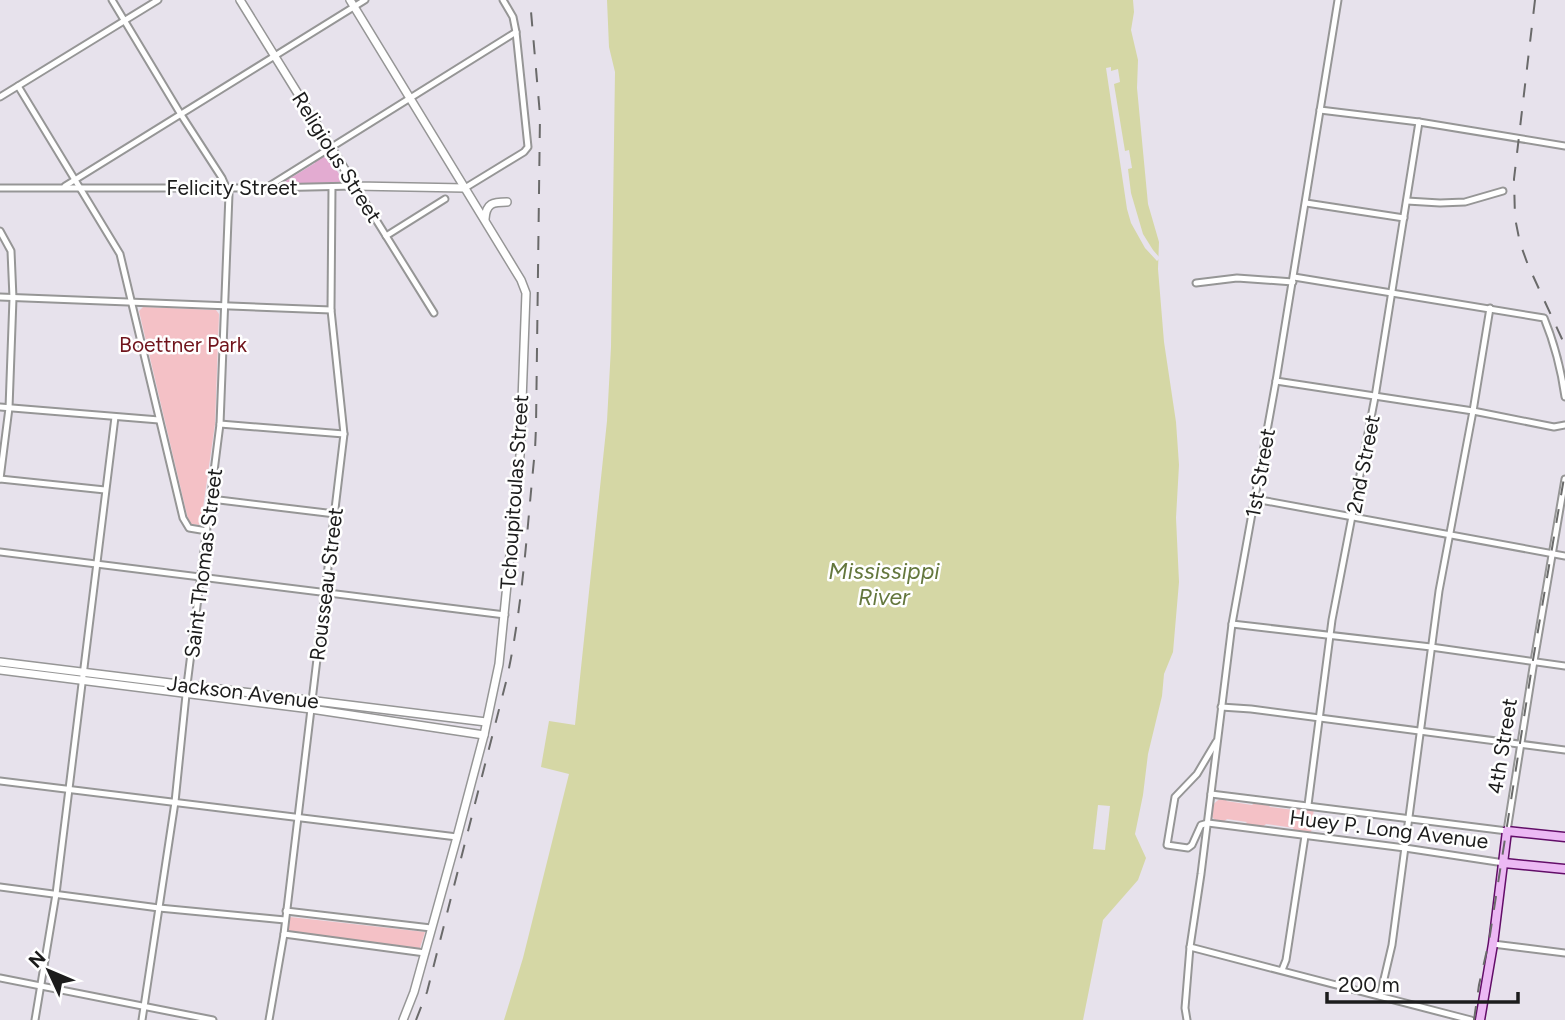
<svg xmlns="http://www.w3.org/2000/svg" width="1565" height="1020" font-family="Figtree,sans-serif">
	<rect width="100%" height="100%" fill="#e7e2ec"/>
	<path fill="#e3abd1" d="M323 155 325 158 328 156 342 179 340 183H286L285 179H289L315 163V160Z"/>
	<g fill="#f4c1c6">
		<path d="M143 307 216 310 219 314 215 424 201 522 199 525 191 524 188 519 139 311Z"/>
		<path d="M1224 797H1230L1226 801 1252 805 1257 801 1274 803 1269 807 1294 810 1300 807 1314 808 1311 833 1289 832 1294 828 1266 824 1261 828 1243 826 1247 822 1227 819 1222 823C1204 818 1210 802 1224 797Z"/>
		<path d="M290 917 425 932 420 948 288 932Z"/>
	</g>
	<path fill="#d5d7a5" d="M607 0H1133L1134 12 1131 30 1138 60 1137 88 1148 204 1159 242 1158 269 1164 342 1176 422 1179 465 1176 518 1179 582 1173 652 1164 674 1162 696 1148 754 1143 795 1135 834 1146 858 1138 880 1103 920 1083 1020H504L523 958 569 774 541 767 549 721 575 725 607 421 611 347 615 72 609 47Z"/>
	<g fill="#e7e2ec">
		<path d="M1111 67V71L1118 69 1120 82 1114 84 1125 151 1129 150 1132 168 1128 169 1131 193 1143 234 1153 250 1160 258 1157 261 1145 248 1131 223 1127 209 1106 68Z"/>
		<path d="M1098 805 1110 806 1105 850 1093 849Z"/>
	</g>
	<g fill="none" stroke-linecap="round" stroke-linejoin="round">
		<defs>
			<g id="minor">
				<path d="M112 0 180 113 222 178 229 194 220 424 187 685 175 802 142 1020"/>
				<path d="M18 86 120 254 183 518 189 528 207 531"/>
				<path d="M0 97 158 0"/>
				<path d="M1320 110 1419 122 1565 146"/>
				<path d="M65 186 365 0"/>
				<path d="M0 188H266L355 186 434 313"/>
				<path d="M266 188 516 32"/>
				<path d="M465 188 524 152 528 147 516 32 513 17 503 0"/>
				<path d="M1407 201 1440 203 1465 202 1503 191"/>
				<path d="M1306 203 1404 218"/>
				<path d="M0 231 11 251 13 298 9 408 0 479"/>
				<path d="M386 236 445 199"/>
				<path d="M1294 277 1544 318C1555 345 1561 368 1565 397"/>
				<path d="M1196 283 1237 278 1293 282"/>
				<path d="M0 297 331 310"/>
				<path d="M1276 381 1473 411 1554 427 1565 425"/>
				<path d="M0 407 159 420"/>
				<path d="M220 424 344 434"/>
				<path d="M0 479 105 490"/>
				<path d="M211 499 335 514"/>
				<path d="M1255 499 1565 556"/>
				<path d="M0 552 505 615"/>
				<path d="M1232 624 1431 647 1565 666"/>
				<path d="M1221 707 1251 709 1565 750"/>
				<path d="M0 781 457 837"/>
				<path d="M1211 794 1507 831 1534 661 1565 479"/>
				<path d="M1308 805 1332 620 1375 397 1419 122"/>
				<path d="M1208 823 1405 848 1504 863"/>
				<path d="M1208 823 1201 825 1192 845 1188 848 1167 845 1175 797 1197 774 1216 742"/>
				<path d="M0 887 159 908 285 920"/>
				<path d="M286 911 431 928"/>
				<path d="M284 934 425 953"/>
				<path d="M1493 944 1565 953"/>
				<path d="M1190 947 1471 1020"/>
				<path d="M1282 970 1286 960 1305 836"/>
				<path d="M0 978 213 1020"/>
				<path d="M1380 996 1392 945 1439 591 1473 411 1490 308"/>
				<path d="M35 1020 56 894 115 417"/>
				<path d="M269 1020 284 934 344 434 331 310 332 187"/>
				<path d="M1187 1020 1185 1008 1190 947 1201 874 1232 624 1276 381 1338 0"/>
			</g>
			<g id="tertiary">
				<path d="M240 0 355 186 465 188"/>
				<path d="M350 0 521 280 526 293 520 455 499 664 484 735 457 837 414 992 403 1020"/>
				<path d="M485 219C486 203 493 202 507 202"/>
				<path d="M0 662 486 722"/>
				<path d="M0 670 311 709 484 735"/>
			</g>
			<g id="secondary">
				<path d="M1504 863 1565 869"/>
				<path d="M1480 1020 1493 944 1507 831 1565 837"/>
			</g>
		</defs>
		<use href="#minor" stroke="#969696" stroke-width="9"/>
		<use href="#tertiary" stroke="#969696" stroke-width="10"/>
		<use href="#secondary" stroke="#620d68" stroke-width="11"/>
		<use href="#minor" stroke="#fff" stroke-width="5"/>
		<use href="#tertiary" stroke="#fff" stroke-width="7"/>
		<use href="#secondary" stroke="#ecb9f4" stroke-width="8"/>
		<g stroke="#6a6a6a" stroke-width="2" stroke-dasharray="14 14" stroke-linecap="butt">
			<path d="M1535 0 1514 179 1515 218 1520 243 1528 265 1562 339 1565 349"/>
			<path d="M416 1020 427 992 506 682C523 607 527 527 535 450L536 427 540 115 530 0"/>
			<path d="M1474 1020 1479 985 1489 941 1533 660 1565 472"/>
		</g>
	</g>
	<g text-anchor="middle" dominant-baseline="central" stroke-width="5" stroke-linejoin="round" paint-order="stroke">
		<g font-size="21" fill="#1c1c1c" stroke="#fff">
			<text transform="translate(337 157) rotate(58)">Religious Street</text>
			<text x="232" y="187">Felicity Street</text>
			<text transform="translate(1363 464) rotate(-79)">2nd Street</text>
			<text transform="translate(1260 473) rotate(-80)">1st Street</text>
			<text transform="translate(514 492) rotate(-86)">Tchoupitoulas Street</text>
			<text transform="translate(203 563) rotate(-83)">Saint Thomas Street</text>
			<text transform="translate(326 584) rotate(-83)">Rousseau Street</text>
			<text transform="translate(243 692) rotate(7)">Jackson Avenue</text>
			<text transform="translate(1502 746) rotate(-81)">4th Street</text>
			<text transform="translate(1389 829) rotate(7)">Huey P. Long Avenue</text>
		</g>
		<g font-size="21" fill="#70141c" stroke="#fff">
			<text x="183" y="344">Boettner Park</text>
		</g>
		<g font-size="23" font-style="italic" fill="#64773d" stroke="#fff">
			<text x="884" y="571">Mississippi<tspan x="884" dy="26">River</tspan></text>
		</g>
	</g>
	<g transform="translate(49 971) rotate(314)" stroke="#ffffff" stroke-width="5" paint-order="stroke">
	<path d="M0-5L12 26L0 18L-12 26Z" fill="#1c1c1c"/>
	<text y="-10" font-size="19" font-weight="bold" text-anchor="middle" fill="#1c1c1c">N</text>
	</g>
	<path d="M1327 992v10h191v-10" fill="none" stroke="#1c1c1c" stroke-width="3.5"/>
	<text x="1338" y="992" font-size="21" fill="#1c1c1c" stroke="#ffffff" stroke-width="5" paint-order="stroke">200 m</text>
</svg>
